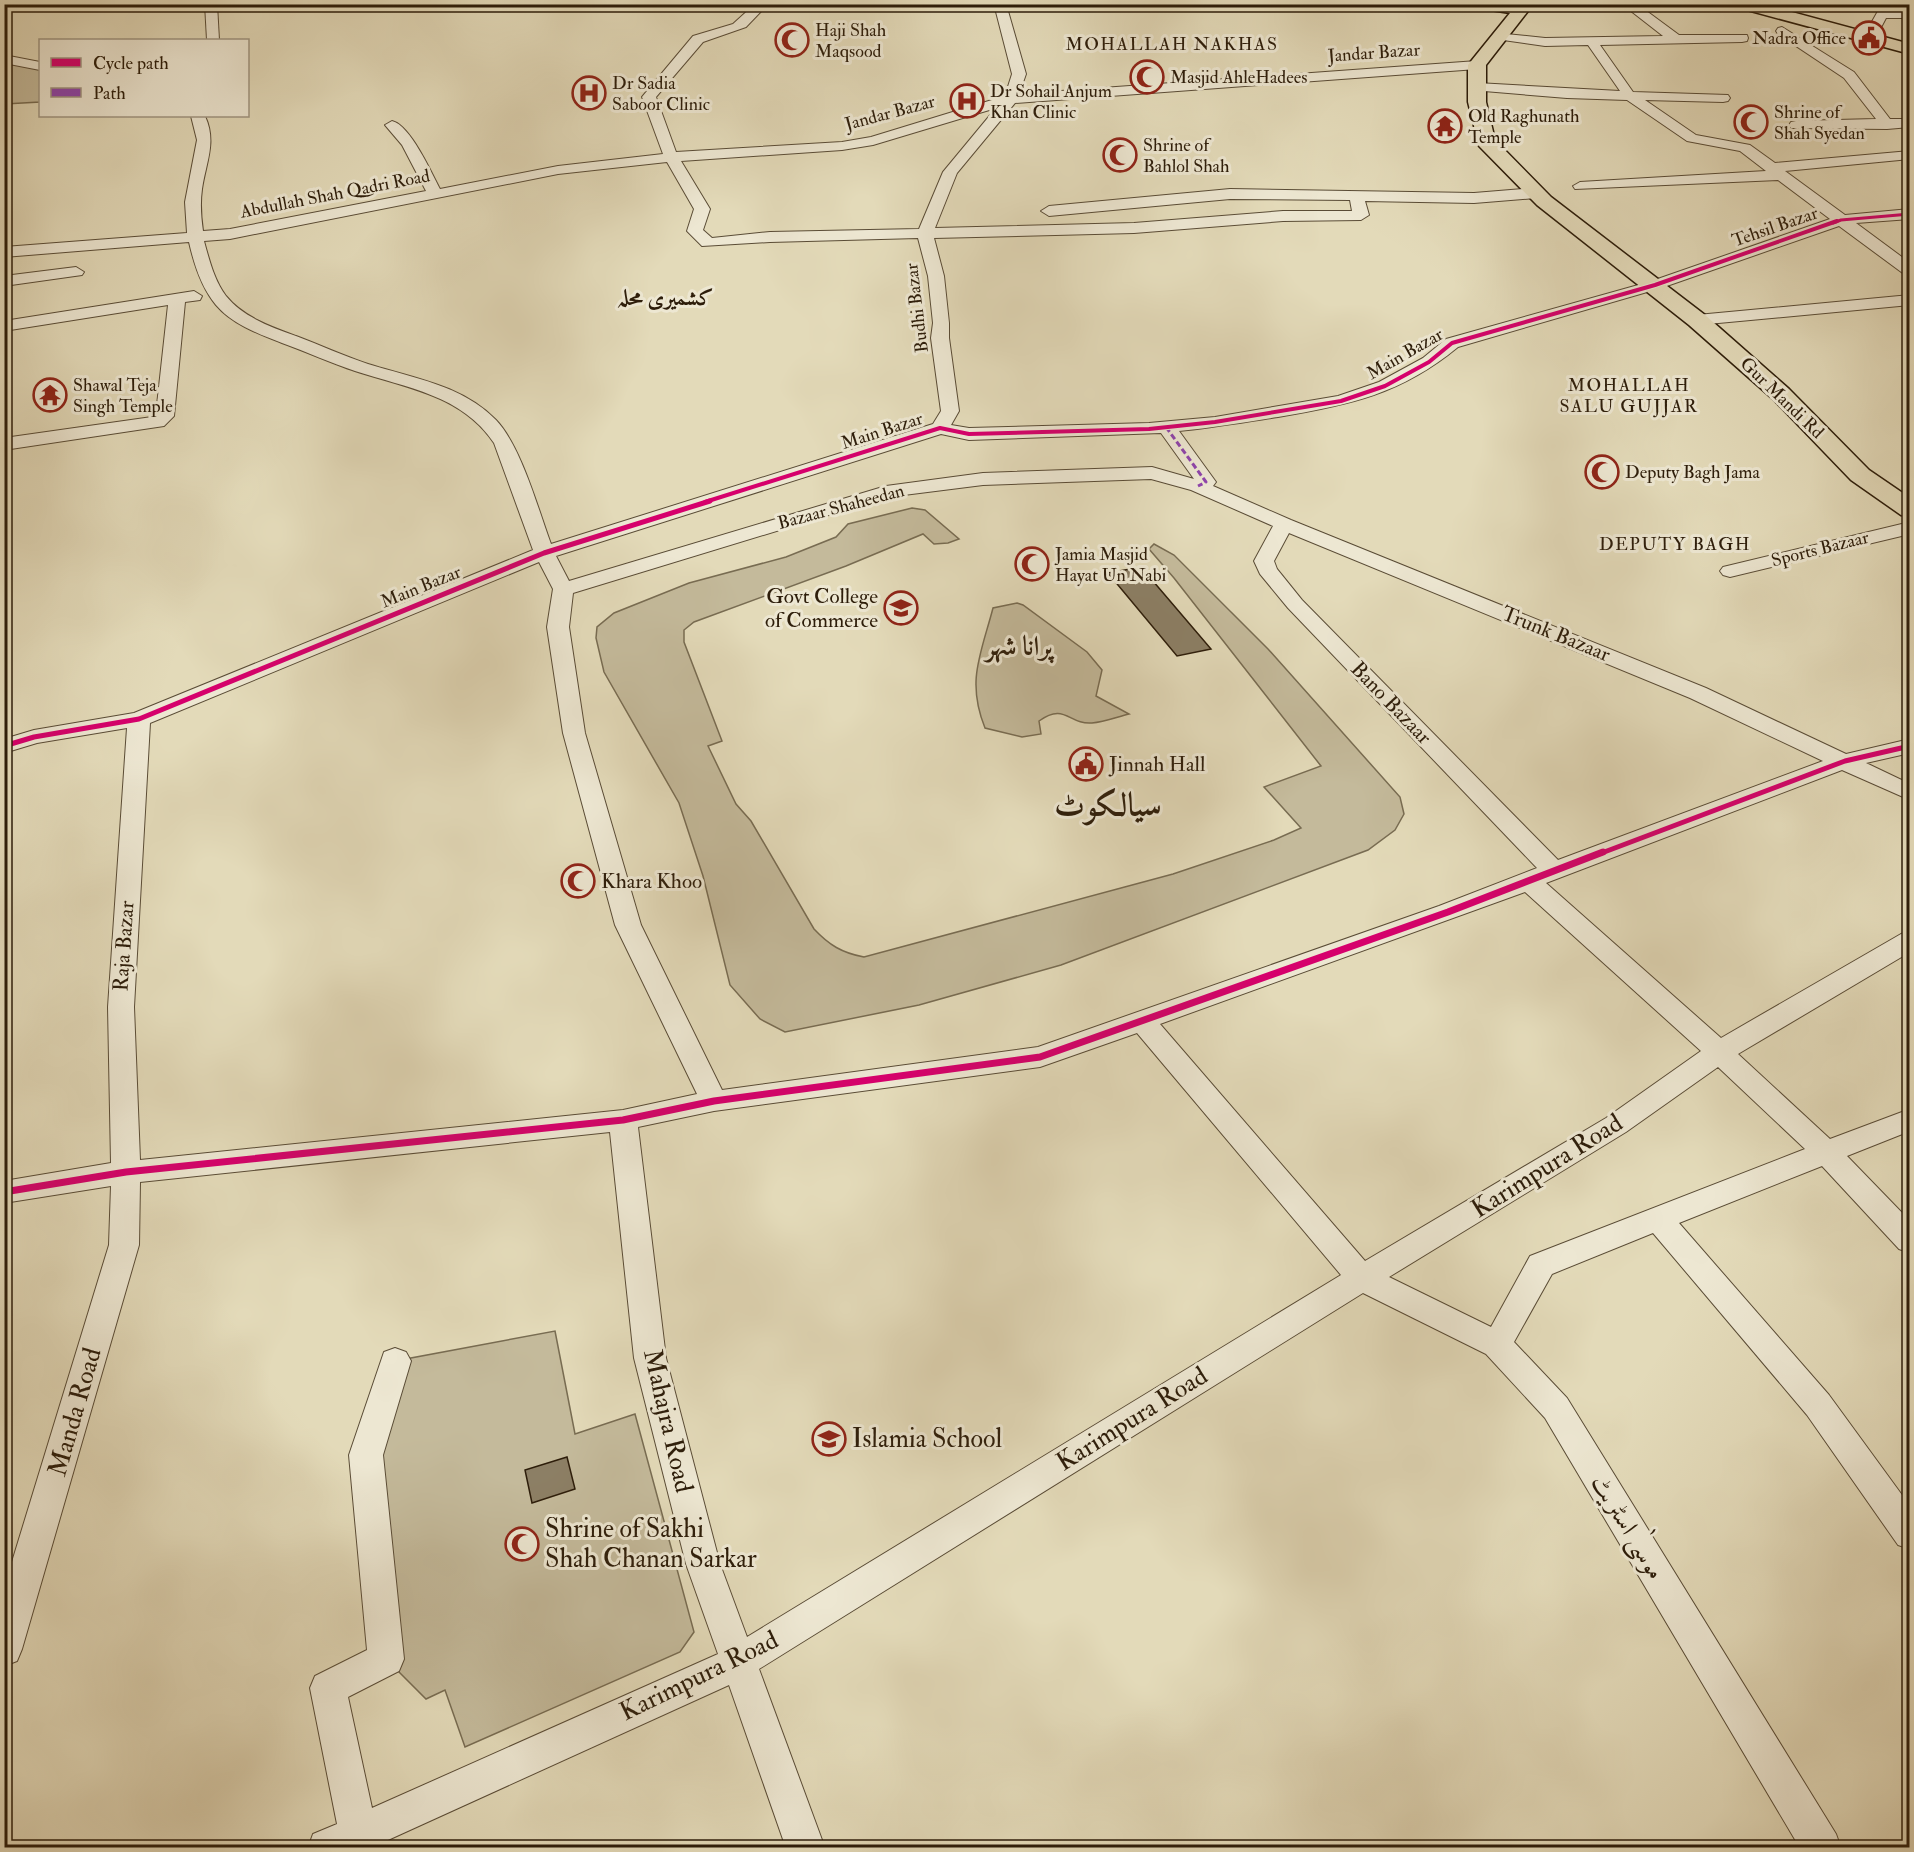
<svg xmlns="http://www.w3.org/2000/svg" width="1914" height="1852" font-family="'IM FELL Double Pica',Amiri,serif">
	<rect width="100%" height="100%" fill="#e3dab9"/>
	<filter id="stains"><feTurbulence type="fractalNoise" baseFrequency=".00333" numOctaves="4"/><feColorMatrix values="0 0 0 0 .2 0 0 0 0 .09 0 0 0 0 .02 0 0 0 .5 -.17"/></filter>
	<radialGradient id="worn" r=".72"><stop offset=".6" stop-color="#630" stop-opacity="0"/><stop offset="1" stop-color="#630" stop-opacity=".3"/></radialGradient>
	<g fill="#c4ba9b" stroke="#786c52" stroke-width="1.5">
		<path d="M4 57 40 65V102L5 104Z"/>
		<path d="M912 508 925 510 959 539 948 543 934 544 923 534 846 566 694 622 684 630V642L722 741 708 746 736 804 751 821 814 929C829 945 842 953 864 957L1173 874 1274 840 1301 828 1264 787 1321 766 1174 578 1149 549 1154 544 1174 555 1268 649 1400 797 1404 814 1395 830 1368 850 1061 965 919 1005 785 1032 760 1019 730 985 703 876 679 803 604 672 596 638 597 627 614 613 689 583 786 557 836 537 848 524Z"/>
		<path d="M1017 603 1023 605 1087 652 1102 670 1096 696 1129 714C1117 717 1104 722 1092 723 1069 725 1065 702 1039 721L1041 734 1022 737 985 728C966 681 981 654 993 608Z"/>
		<path d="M555 1331 575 1434 635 1414 694 1632 680 1652 465 1747 445 1690 426 1699 386 1659 366 1455 395 1361Z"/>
	</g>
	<g fill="#8c7f65" stroke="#2d1d0a" stroke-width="1.5">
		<path d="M1141 567 1211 649 1177 656 1108 573Z"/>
		<path d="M567 1457 575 1489 532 1503 525 1470Z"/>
	</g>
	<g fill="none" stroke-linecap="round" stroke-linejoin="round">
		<defs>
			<g id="minor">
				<path d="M205 4H217L219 40H207Z"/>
				<path d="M755 4H768L746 27 703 42 656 97 676 152 842 142 871 137 1005 96 1012 74 994 4H1006L1026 74 1019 94 1477 61 1484 65 1477 69 1015 103 957 173 935 228 1134 223 1283 211H1352L1350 200 1230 199 1049 216 1041 211 1049 206 1230 189 1474 193 1536 188 1544 193 1536 198 1474 203 1365 201 1369 215 1361 220 1283 221 1134 233 934 238 944 276 949 323V338L959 411 951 425 969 428 1149 423 1215 417 1338 396 1379 382 1423 358 1446 339 1649 282 1830 219 1778 180 1575 189 1573 186 1580 182 1766 171 1740 151 1687 141 1627 100 1567 98 1472 90 1470 87 1472 84 1477 83 1620 91 1588 45 1545 46 1496 39 1495 36 1496 33 1545 38 1663 36 1622 4H1637L1679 35H1747L1748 38 1747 41 1742 42 1600 45 1633 92 1728 95 1730 98 1728 101 1723 102 1645 100 1696 135 1750 145 1775 163 1910 151V159L1785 171 1845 215 1910 209V219L1856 223 1910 263V276L1904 274 1839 226 1661 288 1458 347C1401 394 1350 405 1278 417 1245 422 1212 428 1179 431L1216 482 1213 486 1291 520 1706 688 1846 754 1910 739V753L1866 763 1910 784V800L1842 770 1546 883 1721 1038 1901 934 1910 931V952L1738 1054 1830 1139 1910 1109V1131L1847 1156 1910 1221V1253L1899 1249 1822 1166 1679 1223 1829 1395 1910 1506V1549L1898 1545 1807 1415 1653 1233 1552 1274 1514 1342 1567 1398 1836 1834 1841 1848H1800L1545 1418 1486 1354 1363 1293 759 1669 825 1848H786L729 1685 377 1845V1848H308L313 1834 337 1824 310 1688 315 1676 367 1650 349 1455 384 1352 395 1348 406 1352 411 1361 383 1455 404 1659 399 1671 348 1697 372 1808 718 1654 686 1564 634 1358 610 1132 140 1182 139 1245 22 1649 17 1661 4 1666V1588L109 1245 111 1186 4 1203V1181L111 1163 108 1007 127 728 37 743 4 753V739L34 730 134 713 533 550 494 443C462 395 407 388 355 371 331 363 307 352 282 343 259 334 232 324 216 305 201 287 194 264 189 242L4 257V247L187 233 185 202 197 140 191 116H205C217 142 206 162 202 189 200 203 201 217 203 231L230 229 426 191 402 145 385 125 392 121C410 125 431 172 440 189L558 166 663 154 642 97 693 36 733 24ZM996 108 943 172 919 229 770 232 712 238 703 230 710 209 681 161 842 150 873 145ZM667 162 694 209 687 231 702 246 770 242 918 238 928 276 933 323 931 338 941 411 933 424 551 544C538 509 521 446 496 420 462 385 413 378 368 364 344 356 320 345 296 336 271 327 243 317 226 296 214 280 209 259 204 241L230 239 558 174ZM1161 433 1194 479 1152 467 983 473 886 486 569 581 556 556 941 434 969 440ZM1151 479 1191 490 1273 526 1254 561 1260 574 1288 608 1537 868 1439 906 1038 1047 722 1090 641 925 585 733 569 627 573 593 888 497 983 485ZM1289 533 1690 698 1823 761 1558 860 1302 600 1277 569 1274 561ZM539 562 553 589 547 627 563 733 615 925 697 1094 623 1110 140 1160 134 1007 150 723ZM1525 892 1701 1051 1606 1118 1365 1261 1160 1024ZM1137 1033 1341 1275 747 1637 720 1564 666 1358 638 1127 714 1111 1040 1067ZM1718 1067 1805 1149 1530 1256 1491 1327 1389 1277 1626 1132Z"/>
				<path d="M1882 10H1910V18H1886L1876 37H1866L1865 34 1878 11Z"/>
				<path d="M1782 27 1854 72 1890 119H1910V127L1887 129 1791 128 1789 125 1791 122 1796 121 1876 119 1844 78 1778 34 1776 31 1778 28Z"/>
				<path d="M4 55 40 62V70L4 63Z"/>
				<path d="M76 267 84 272 82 275 4 286V276Z"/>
				<path d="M194 291 202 296 200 300 185 302 174 416 164 426 4 450V438L152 417 156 414 168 305 4 331V321Z"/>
				<path d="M1910 295V305L1697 325 1689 320 1697 315Z"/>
				<path d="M1910 522V534L1730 577 1723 575 1720 571 1723 567Z"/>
			</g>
			<g id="major">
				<path d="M1476 4H1518L1528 11 1486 65V102L1495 140 1551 197 1705 315 1789 389 1869 470 1910 498V517L1901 515 1851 480 1773 399 1689 325 1537 205 1479 146 1468 102V65L1510 13 1484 9Z"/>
				<path d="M1734 4H1762L1910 44V54L1736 7Z"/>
			</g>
		</defs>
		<use href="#minor" stroke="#5a4c36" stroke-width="2"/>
		<use href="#major" stroke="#2d1d0a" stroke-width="3"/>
		<use href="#minor" fill="#ede7d2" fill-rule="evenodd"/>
		<use href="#major" fill="#e3dab9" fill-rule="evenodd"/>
		<path stroke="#8e44ad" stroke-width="3" stroke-dasharray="6 3" stroke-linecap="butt" d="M1166 427 1206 482 1198 486"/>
		<defs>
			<path id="cycleway-far3" d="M1833 223 1841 220 1910 214"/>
			<path id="cycleway-far2" d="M705 502 940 428 969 434 1149 429 1215 422 1341 401 1385 386 1429 362 1452 343 1655 285 1837 221"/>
			<g id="cycleway-far1">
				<path d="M4 746 34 737 139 719 544 553 710 501"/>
				<path d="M1599 854 1845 761 1910 746"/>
			</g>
			<path id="cycleway" d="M4 1192 126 1172 623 1120 714 1101 1040 1057 1448 912 1603 852"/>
		</defs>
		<use href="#cycleway-far3" stroke="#ede7d2" stroke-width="5"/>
		<use href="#cycleway-far2" stroke="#ede7d2" stroke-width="6"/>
		<use href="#cycleway-far1" stroke="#ede7d2" stroke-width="8"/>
		<use href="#cycleway" stroke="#ede7d2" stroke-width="10"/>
		<use href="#cycleway-far3" stroke="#d6006c" stroke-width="3"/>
		<use href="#cycleway-far2" stroke="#d6006c" stroke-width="4"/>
		<use href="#cycleway-far1" stroke="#d6006c" stroke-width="5"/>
		<use href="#cycleway" stroke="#d6006c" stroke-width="7"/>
	</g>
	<defs>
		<symbol id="civic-ring" viewBox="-11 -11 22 22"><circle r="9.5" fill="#ede7d2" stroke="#8f2418" stroke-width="1.5"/><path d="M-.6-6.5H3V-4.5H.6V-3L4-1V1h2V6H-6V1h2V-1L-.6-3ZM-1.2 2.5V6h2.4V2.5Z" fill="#8f2418"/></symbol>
		<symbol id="mosque-ring" viewBox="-11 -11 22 22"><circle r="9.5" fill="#ede7d2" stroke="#8f2418" stroke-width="1.5"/><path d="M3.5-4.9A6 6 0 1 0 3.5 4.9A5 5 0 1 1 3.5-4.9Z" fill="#8f2418"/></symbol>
		<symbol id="hospital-ring" viewBox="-11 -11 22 22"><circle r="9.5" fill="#ede7d2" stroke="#8f2418" stroke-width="1.5"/><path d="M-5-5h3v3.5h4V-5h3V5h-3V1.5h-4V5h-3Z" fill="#8f2418"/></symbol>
		<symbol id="temple-ring" viewBox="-11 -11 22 22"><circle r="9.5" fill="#ede7d2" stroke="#8f2418" stroke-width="1.5"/><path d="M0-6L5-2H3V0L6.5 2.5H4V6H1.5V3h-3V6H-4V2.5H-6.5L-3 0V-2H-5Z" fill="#8f2418"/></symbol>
		<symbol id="university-ring" viewBox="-11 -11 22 22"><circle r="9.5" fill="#ede7d2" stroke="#8f2418" stroke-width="1.5"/><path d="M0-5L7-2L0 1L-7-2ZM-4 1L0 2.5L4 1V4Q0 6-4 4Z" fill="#8f2418"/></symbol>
		<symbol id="school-ring" viewBox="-11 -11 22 22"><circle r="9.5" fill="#ede7d2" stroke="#8f2418" stroke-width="1.5"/><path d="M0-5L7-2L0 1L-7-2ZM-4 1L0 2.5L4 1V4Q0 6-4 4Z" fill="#8f2418"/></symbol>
	</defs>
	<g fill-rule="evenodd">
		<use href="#civic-ring" x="1850" y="19" width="38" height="38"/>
		<use href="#mosque-ring" x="773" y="21" width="38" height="38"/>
		<use href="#mosque-ring" x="1128" y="58" width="38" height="38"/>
		<use href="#hospital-ring" x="570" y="74" width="38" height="38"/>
		<use href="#hospital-ring" x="948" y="82" width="38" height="38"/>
		<use href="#mosque-ring" x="1732" y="103" width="38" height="38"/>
		<use href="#temple-ring" x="1426" y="107" width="38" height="38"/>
		<use href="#mosque-ring" x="1101" y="136" width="38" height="38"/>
		<use href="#temple-ring" x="31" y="376" width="38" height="38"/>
		<use href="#mosque-ring" x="1583" y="453" width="38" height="38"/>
		<use href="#mosque-ring" x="1013" y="545" width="38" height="38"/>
		<use href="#university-ring" x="882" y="589" width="38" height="38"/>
		<use href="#civic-ring" x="1067" y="745" width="38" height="38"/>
		<use href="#mosque-ring" x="559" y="862" width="38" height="38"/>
		<use href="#school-ring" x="810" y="1420" width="38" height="38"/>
		<use href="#mosque-ring" x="503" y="1525" width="38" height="38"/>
	</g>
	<g text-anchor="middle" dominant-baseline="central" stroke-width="6" stroke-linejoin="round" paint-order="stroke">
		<g font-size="18" fill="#2d1d0a" stroke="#ede7d2" text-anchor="start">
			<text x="815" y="30">Haji Shah<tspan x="815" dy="21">Maqsood</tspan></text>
			<text x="1846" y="38" text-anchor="end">Nadra Office</text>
			<text x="1170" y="77">Masjid AhleHadees</text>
			<text x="612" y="83">Dr Sadia<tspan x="612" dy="21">Saboor Clinic</tspan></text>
			<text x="990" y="91">Dr Sohail Anjum<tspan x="990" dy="21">Khan Clinic</tspan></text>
			<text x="1774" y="112">Shrine of<tspan x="1774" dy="21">Shah Syedan</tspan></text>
			<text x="1468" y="116">Old Raghunath<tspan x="1468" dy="21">Temple</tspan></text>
			<text x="1143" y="145">Shrine of<tspan x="1143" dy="21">Bahlol Shah</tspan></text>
			<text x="73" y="385">Shawal Teja<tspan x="73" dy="21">Singh Temple</tspan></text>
			<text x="1625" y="472">Deputy Bagh Jama</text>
			<text x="1055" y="554">Jamia Masjid<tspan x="1055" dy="21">Hayat Un Nabi</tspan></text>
		</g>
		<g font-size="18" letter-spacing="1.5" fill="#2d1d0a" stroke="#ede7d2">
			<text x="1172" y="44">MOHALLAH NAKHAS</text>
			<text x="1629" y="385">MOHALLAH<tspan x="1629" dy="21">SALU GUJJAR</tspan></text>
			<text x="1675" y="544">DEPUTY BAGH</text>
		</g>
		<g font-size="18" fill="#2d1d0a" stroke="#ede7d2">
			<text transform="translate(1374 53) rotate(-4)">Jandar Bazar</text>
			<text transform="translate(890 113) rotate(-15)">Jandar Bazar</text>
			<text transform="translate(335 194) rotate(-11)">Abdullah Shah Qadri Road</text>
			<text transform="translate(1775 227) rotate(-19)">Tehsil Bazar</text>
			<text transform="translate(917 308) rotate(-97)">Budhi Bazar</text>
			<text transform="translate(1405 354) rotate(-30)">Main Bazar</text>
			<text transform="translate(1782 398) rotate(44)">Gur Mandi Rd</text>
			<text transform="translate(882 431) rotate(-18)">Main Bazar</text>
			<text transform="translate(841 507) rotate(-15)">Bazaar Shaheedan</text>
			<text transform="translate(1820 549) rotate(-14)">Sports Bazaar</text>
			<text transform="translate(421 587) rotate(-22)">Main Bazar</text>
		</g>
		<g font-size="21" fill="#2d1d0a" stroke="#ede7d2" text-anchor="start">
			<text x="878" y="596" text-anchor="end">Govt College<tspan x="878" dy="24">of Commerce</tspan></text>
			<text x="1109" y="764">Jinnah Hall</text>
			<text x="601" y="881">Khara Khoo</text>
		</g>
		<g font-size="21" fill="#2d1d0a" stroke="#ede7d2">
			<text transform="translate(1556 634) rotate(22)">Trunk Bazaar</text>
			<text transform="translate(1391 703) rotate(46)">Bano Bazaar</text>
			<text transform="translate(124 946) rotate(-86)">Raja Bazar</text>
		</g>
		<g font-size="22" font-weight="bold" fill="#2d1d0a" stroke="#ede7d2">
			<text x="665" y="298">کشمیری محلہ</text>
		</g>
		<g font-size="26" fill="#2d1d0a" stroke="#ede7d2">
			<text transform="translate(1547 1166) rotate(-32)">Karimpura Road</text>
			<text transform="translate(75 1412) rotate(-74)">Manda Road</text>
			<text transform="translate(1132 1419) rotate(-32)">Karimpura Road</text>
			<text transform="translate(668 1421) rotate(77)">Mahajra Road</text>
			<text transform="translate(1628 1527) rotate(59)">موسیٰ اسٹریٹ</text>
			<text transform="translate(699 1676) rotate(-26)">Karimpura Road</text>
		</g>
		<g font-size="26" fill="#2d1d0a" stroke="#ede7d2" text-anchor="start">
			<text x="852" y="1439">Islamia School</text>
			<text x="545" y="1529">Shrine of Sakhi<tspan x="545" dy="30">Shah Chanan Sarkar</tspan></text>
		</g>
		<g font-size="27" font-weight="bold" fill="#2d1d0a" stroke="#ede7d2">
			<text x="1019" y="646">پرانا شہر</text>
		</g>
		<g font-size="33" font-weight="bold" fill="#2d1d0a" stroke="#ede7d2">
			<text x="1108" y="805">سیالکوٹ</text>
		</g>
	</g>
	<rect width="1914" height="1852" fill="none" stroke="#e3dab9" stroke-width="24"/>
	<rect x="6" y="6" width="1902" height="1840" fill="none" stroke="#2d1d0a" stroke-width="3"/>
	<rect x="12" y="12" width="1890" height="1828" fill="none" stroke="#2d1d0a" stroke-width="1.5"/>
	<rect x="39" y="39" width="210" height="78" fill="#ede7d2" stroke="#a09682" stroke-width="1.5"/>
	<rect x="51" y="58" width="30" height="9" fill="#d6006c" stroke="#a09682" stroke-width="1.5"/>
	<text x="93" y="69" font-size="18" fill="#2d1d0a">Cycle path</text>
	<rect x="51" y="88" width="30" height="9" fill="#8e44ad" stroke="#a09682" stroke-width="1.5"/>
	<text x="93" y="99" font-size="18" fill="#2d1d0a">Path</text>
	<rect width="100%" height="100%" filter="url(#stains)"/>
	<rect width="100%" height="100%" fill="url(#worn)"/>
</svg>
